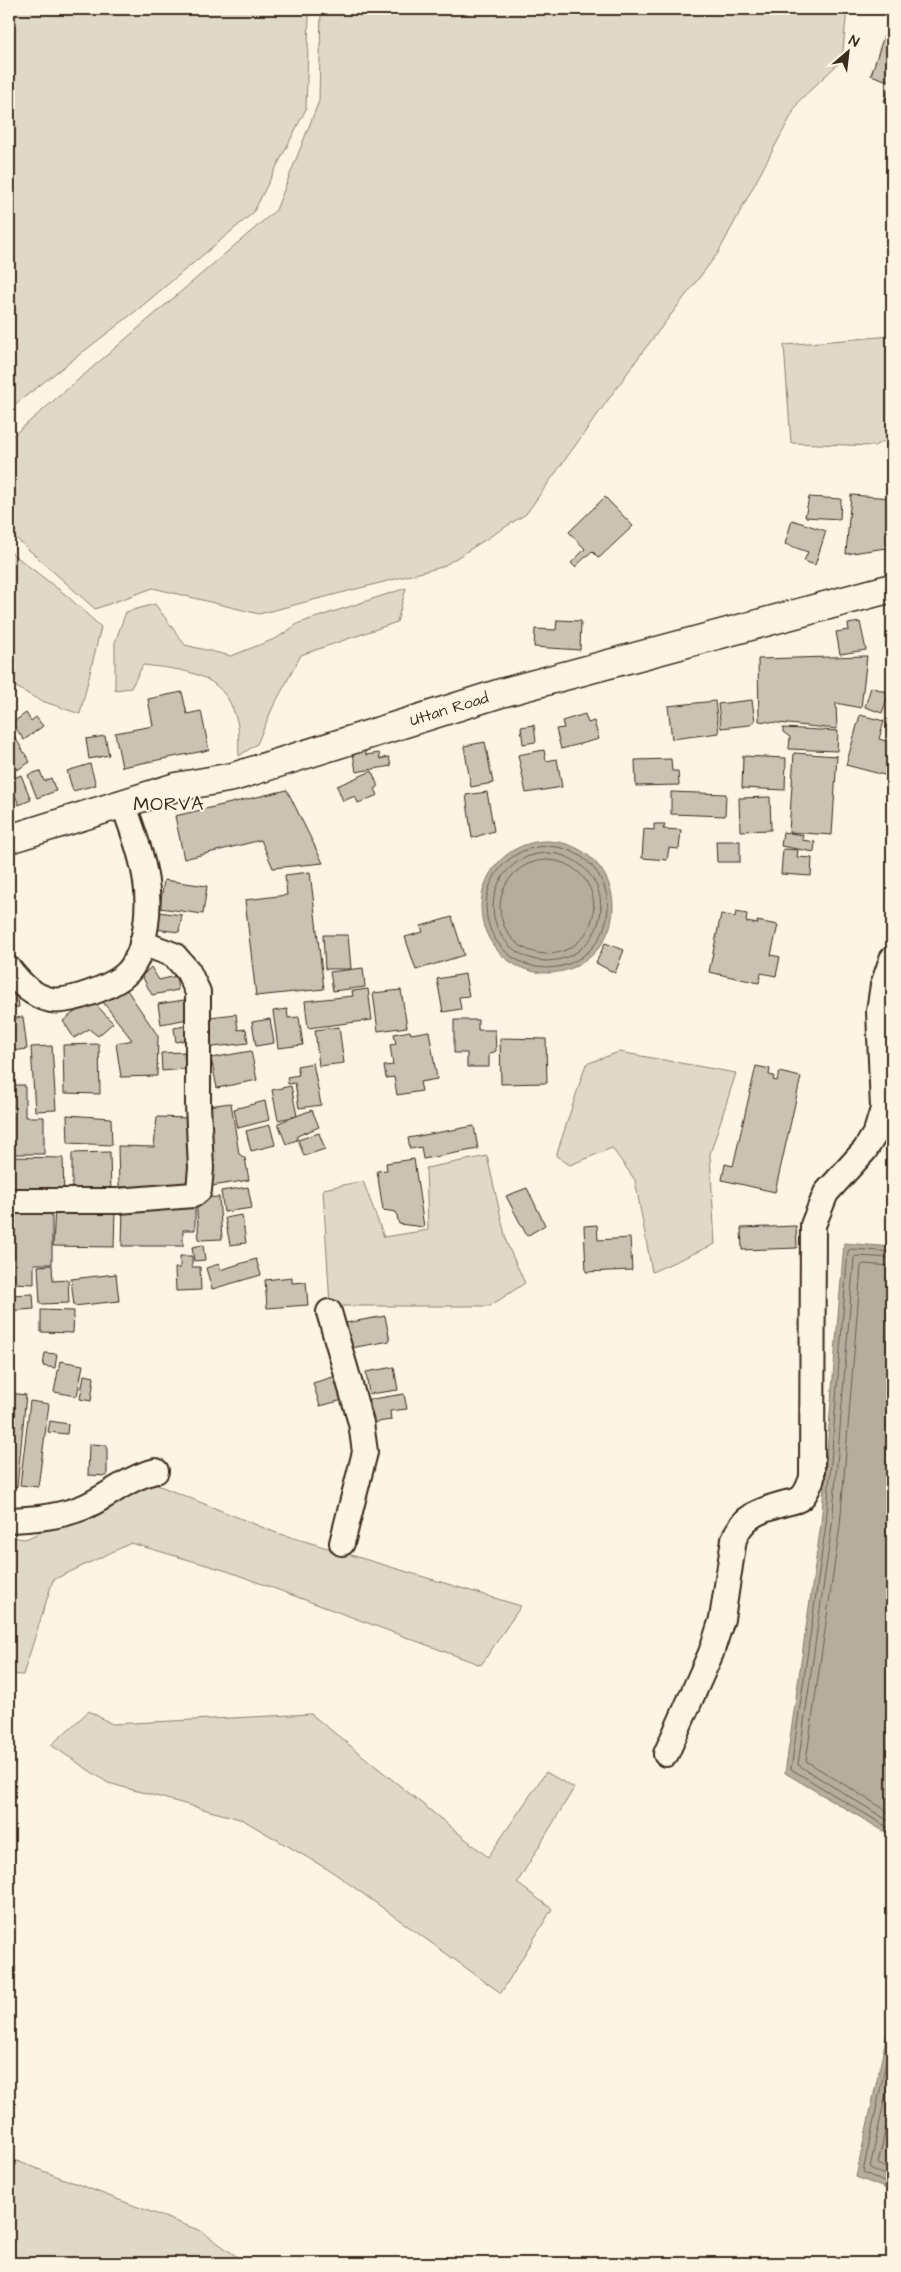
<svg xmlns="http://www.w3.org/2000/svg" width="901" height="2272" font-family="'Architects Daughter',sans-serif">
	<rect width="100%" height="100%" fill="#fcf5e5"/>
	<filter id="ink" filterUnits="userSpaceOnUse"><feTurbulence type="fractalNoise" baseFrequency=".02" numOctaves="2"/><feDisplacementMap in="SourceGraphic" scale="10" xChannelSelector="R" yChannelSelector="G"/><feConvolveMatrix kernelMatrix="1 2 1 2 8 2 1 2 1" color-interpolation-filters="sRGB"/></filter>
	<g filter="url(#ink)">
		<g fill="#e0d8c8" stroke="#8e8173">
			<path d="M9 9H308L309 16 306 109 253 213 136 311 9 409Z"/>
			<path d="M321 9H847L842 60 799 101 718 253 641 354 526 514 442 567 259 614 153 588 95 609 9 532V439L276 210 319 101Z"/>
			<path d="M892 336V437L874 446 791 443 784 345Z"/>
			<path d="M9 551 66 595 101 627 80 714 39 700 9 683Z"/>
			<path d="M406 588 397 622 301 655 272 709 257 744 239 756C238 744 240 729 236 718 223 671 183 670 143 665L131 688 115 690V642L126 612 155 604 185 645 231 656 277 638 299 623Z"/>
			<path d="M619 1052 736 1073 710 1154 715 1244 652 1272 635 1180 612 1148 570 1165 556 1156 586 1064Z"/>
			<path d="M487 1156 507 1244 525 1283 490 1306H330L323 1189 363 1181 384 1237 428 1230 426 1168Z"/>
			<path d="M155 1484 274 1532 521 1606 481 1665 227 1571 131 1543 53 1580 23 1675 9 1674V1537L25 1539Z"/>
			<path d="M89 1711 112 1724 311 1714 488 1857 546 1772 574 1788 517 1883 552 1909 501 1993 334 1873 243 1820 108 1783 51 1745Z"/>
			<path d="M9 2158 201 2231 246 2263H9Z"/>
		</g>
		<g fill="#b7ad9e" stroke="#85796b">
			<circle cx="547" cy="907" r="66"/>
			<path d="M844 1243 892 1247V1836L785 1773 821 1524Z"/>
			<path d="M892 2011V2191L856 2177Z"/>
		</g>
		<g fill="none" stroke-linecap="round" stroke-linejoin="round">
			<g stroke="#6d5e51" stroke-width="1">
				<circle cx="547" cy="907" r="61"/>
				<circle cx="547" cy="907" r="54"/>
				<circle cx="547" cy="907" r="47"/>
				<path d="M892 1252 851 1249 848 1251 826 1524 791 1769 892 1830"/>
				<path d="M892 1258 856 1256 854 1258 832 1525 798 1765 892 1823"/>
				<path d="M892 1266 863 1264 861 1266 840 1526 806 1761 892 1814"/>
				<path d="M892 2034 863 2172 892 2186"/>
				<path d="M892 2064 870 2168 892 2179"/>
				<path d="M892 2099 878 2164 892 2171"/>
			</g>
		</g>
		<g fill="#ccc2b3" stroke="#3b2a1e">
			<path d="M892 11V67L888 81 871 75Z"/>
			<path d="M892 80V103L884 101Z"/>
			<path d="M851 495 892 498V547L846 554Z"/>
			<path d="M605 497 633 526 599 558 592 551 575 567 571 563 585 549 569 532Z"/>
			<path d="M809 497 841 499 840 519 805 517Z"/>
			<path d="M792 520 826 531 815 565 804 561 808 552 785 544Z"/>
			<path d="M557 620 581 621 580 650 534 647 535 629 556 630Z"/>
			<path d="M860 622 866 650 840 654 836 632 849 630 848 624Z"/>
			<path d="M867 656 861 708 836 703 837 729 759 721 758 659Z"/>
			<path d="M871 687 889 693 882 713 865 707Z"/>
			<path d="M182 692 187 714 201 711 209 750 122 767 115 733 153 726 148 699Z"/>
			<path d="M752 700 755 721 750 725 721 728 718 704Z"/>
			<path d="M715 701 719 733 672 739 668 706Z"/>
			<path d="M26 713 31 721 36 717 43 726 24 740 12 723Z"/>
			<path d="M585 714 588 723 594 721 599 739 561 749 556 729 564 728 562 721Z"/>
			<path d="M860 715 884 721 879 739 892 743V777L846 765Z"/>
			<path d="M534 725 536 742 523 744 521 727Z"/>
			<path d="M783 728 838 731 837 751 789 749 790 737 783 732Z"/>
			<path d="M11 731 30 762 17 770 9 755V732Z"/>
			<path d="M105 736 109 755 89 759 86 739Z"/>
			<path d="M485 742 493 783 471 787 464 746Z"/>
			<path d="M544 750 546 761 557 759 562 787 526 793 518 755Z"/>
			<path d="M365 751 366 755 379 753 380 759 389 757 391 766 356 772 353 753Z"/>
			<path d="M794 753 837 756 832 835 789 832Z"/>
			<path d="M743 756 786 758 785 790 742 788Z"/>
			<path d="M671 759 672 771H678L679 785 636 786 635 760Z"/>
			<path d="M90 764 96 785 73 791 67 771Z"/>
			<path d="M40 771 44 781 51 778 56 791 37 798 28 775Z"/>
			<path d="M372 771 378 787 375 789 378 795 358 803 355 796 343 801 337 786Z"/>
			<path d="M21 775 31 800 19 805 9 780Z"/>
			<path d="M287 790 323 863 273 868 261 840 184 859 175 816Z"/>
			<path d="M487 792 494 831 472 838 466 795Z"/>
			<path d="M671 792 726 794 725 816 671 814Z"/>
			<path d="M770 797 771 830 740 831 739 798Z"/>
			<path d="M654 824H665L663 829 681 830 679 849 669 848 667 860 642 858 644 829 654 830Z"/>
			<path d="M783 832 803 835 802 840 815 842 814 852 781 846Z"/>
			<path d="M716 841H740V862H717Z"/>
			<path d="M783 849 798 850 797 857 812 858 811 876 781 874Z"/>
			<path d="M310 872 324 989 256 996 245 900 287 895 285 875Z"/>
			<path d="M164 880 207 886 203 914 160 908Z"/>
			<path d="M158 912 182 915 179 932 155 929Z"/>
			<path d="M736 912 747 914 746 922 758 924 757 921 778 925 771 955 780 957 776 976 761 973 759 983 709 972 721 914 735 917Z"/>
			<path d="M452 917 464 955 416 970 405 937 423 932 421 926Z"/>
			<path d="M323 935H348L351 969H325Z"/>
			<path d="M605 943 624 950 615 973 596 963Z"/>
			<path d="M151 967 159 980 176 976 178 990 152 995 142 976Z"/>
			<path d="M363 968 365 987 333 991 330 972Z"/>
			<path d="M465 974 469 996 459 997 461 1009 443 1012 437 979Z"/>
			<path d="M16 982 19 1007 9 1008V983Z"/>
			<path d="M125 987 158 1036 157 1076 121 1077 116 1044 132 1040 103 1002Z"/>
			<path d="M368 989 372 1020 308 1028 305 1001 353 996 352 991Z"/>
			<path d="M401 990 407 1027 378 1031 373 993Z"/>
			<path d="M91 999 113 1023 98 1036 89 1029 74 1038 63 1021Z"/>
			<path d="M184 1000 188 1019 161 1024 158 1004Z"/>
			<path d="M287 1009 288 1018 299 1017 303 1045 278 1048 273 1011Z"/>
			<path d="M236 1014 238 1030 246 1029 248 1043 205 1048 201 1018Z"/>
			<path d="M23 1017 27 1049 13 1051 10 1034 9 1035V1019Z"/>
			<path d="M270 1019 274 1043 256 1046 252 1022Z"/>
			<path d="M454 1020H478V1030H495L496 1051 489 1054V1067H467V1053H454Z"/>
			<path d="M196 1024 198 1038 176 1042 174 1028Z"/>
			<path d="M339 1027 344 1063 319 1066 315 1030Z"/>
			<path d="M410 1031 411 1034 429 1031 437 1079 420 1082 422 1091 397 1095 394 1077 386 1078 384 1066 393 1065 390 1045 396 1044 394 1034Z"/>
			<path d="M500 1038 546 1039 547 1083 501 1084Z"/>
			<path d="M99 1044 100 1094 64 1093 63 1045Z"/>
			<path d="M52 1046 56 1110 35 1111 31 1047Z"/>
			<path d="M251 1051 257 1080 217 1088 211 1058Z"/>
			<path d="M184 1052 185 1069 162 1071 161 1053Z"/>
			<path d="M313 1063 321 1105 299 1108 295 1083 288 1084 287 1077 299 1075 297 1066Z"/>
			<path d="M756 1066 770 1069 769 1075 774 1076 773 1080 777 1081 779 1072 801 1077 775 1192 722 1180 725 1164 733 1166Z"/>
			<path d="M9 1085H25V1117H44V1154H9Z"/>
			<path d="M291 1086 297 1116 278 1120 272 1090Z"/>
			<path d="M265 1101 269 1120 238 1128 234 1109Z"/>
			<path d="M231 1103 239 1154 245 1158 249 1180 212 1186 200 1107Z"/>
			<path d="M312 1110 319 1127 297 1136V1140L286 1144 278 1123Z"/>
			<path d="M67 1115 111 1118 112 1145 68 1143Z"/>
			<path d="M157 1117 189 1118 192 1185 119 1187 118 1146 154 1147Z"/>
			<path d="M270 1125 275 1145 251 1151 246 1131Z"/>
			<path d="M474 1126 478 1149 423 1159 421 1147 410 1149 408 1138Z"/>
			<path d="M319 1133 325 1149 304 1156 298 1140Z"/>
			<path d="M110 1152 111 1196 72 1197V1153Z"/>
			<path d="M9 1157 63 1158 64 1198 9 1197Z"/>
			<path d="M414 1159 424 1227 399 1224 396 1212 383 1210 377 1171 387 1170 386 1163Z"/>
			<path d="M248 1187 252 1208 224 1212 221 1191Z"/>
			<path d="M527 1188 545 1225 527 1236 506 1196Z"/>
			<path d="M219 1197 222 1239 199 1240 196 1198Z"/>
			<path d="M123 1203H195V1230H183V1246H122Z"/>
			<path d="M13 1207 52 1208V1264H34V1284L13 1283Z"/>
			<path d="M55 1207 115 1209 114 1247 53 1246Z"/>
			<path d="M242 1215 246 1243 230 1245 225 1218Z"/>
			<path d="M597 1225 598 1240 630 1238 632 1270 586 1272 584 1226Z"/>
			<path d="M796 1226 797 1248 742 1250 741 1228Z"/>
			<path d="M203 1245 205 1260 194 1261 192 1247Z"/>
			<path d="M180 1256H192V1267H200L201 1290 176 1291 175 1268H180Z"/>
			<path d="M256 1259 261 1275 212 1289 206 1268 219 1264 220 1270Z"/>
			<path d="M52 1265 53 1281 68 1280 69 1303 40 1304 38 1266Z"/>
			<path d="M116 1274 119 1301 74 1306 71 1279Z"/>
			<path d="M292 1277V1283L306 1282 308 1305 267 1308 265 1280Z"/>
			<path d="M33 1294 34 1309 10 1311 9 1295Z"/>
			<path d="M41 1310 74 1311 73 1333 41 1332Z"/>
			<path d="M385 1316 390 1341 345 1349 340 1324Z"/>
			<path d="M45 1353 57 1354 55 1368 43 1366Z"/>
			<path d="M60 1361 83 1365 77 1396 54 1392Z"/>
			<path d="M394 1367 398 1390 369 1394 366 1372Z"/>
			<path d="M343 1374V1400L320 1406 313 1383Z"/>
			<path d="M84 1375 94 1377 91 1401 80 1399Z"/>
			<path d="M9 1393 26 1395 17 1487 9 1486Z"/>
			<path d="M404 1394 407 1409 390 1411 391 1420 364 1424 360 1401Z"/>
			<path d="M30 1401 49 1404 38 1487 20 1485Z"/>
			<path d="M50 1421 68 1424 67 1434 48 1432Z"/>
			<path d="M89 1444 107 1445V1476L88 1475Z"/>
		</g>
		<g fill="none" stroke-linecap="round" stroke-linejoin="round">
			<defs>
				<g id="minor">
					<path d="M9 969C20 983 32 996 51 1000 70 1003 115 986 128 972 133 967 139 955 141 948 157 892 141 855 123 803"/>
					<path d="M9 1201H118L193 1195 199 1190 201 1168 198 1105V992L188 971 174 955 142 943"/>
					<path d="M329 1312 361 1423 365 1452 342 1543"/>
					<path d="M9 1520C35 1519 59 1517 84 1507 109 1496 129 1477 156 1471"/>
					<path d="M666 1754 711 1653 722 1619 734 1539C744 1514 762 1510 786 1503 791 1502 797 1501 801 1498 807 1493 809 1485 812 1478L813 1225 826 1193 865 1150 876 1132 883 1109 879 1011 883 985 892 959"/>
				</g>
				<path id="major" d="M9 839 176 787 233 777 501 693 892 588"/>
			</defs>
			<use href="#minor" stroke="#3b2a1e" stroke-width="28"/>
			<use href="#major" stroke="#3b2a1e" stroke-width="31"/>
			<use href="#minor" stroke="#fcf5e5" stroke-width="24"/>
			<use href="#major" stroke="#fcf5e5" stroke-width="28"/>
		</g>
	</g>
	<g text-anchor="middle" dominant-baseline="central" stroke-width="4" stroke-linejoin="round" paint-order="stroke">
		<g font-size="16" fill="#3b2a1e" stroke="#fcf5e5">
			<text transform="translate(449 709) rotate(-17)">Uttan Road</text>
		</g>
		<g font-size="19" letter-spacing="1" fill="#3b2a1e" stroke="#fcf5e5">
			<text x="169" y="804">MORVA</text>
		</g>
	</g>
	<rect width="901" height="2272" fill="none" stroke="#fcf5e5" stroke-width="30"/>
	<rect x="15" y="15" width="871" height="2242" fill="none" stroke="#3b2a1e" stroke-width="2" filter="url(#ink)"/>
	<g transform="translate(848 52) rotate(28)" stroke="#fcf5e5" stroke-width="4" paint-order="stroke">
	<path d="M0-4L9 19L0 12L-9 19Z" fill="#3b2a1e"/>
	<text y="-8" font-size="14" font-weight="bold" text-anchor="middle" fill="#3b2a1e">N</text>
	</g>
</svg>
